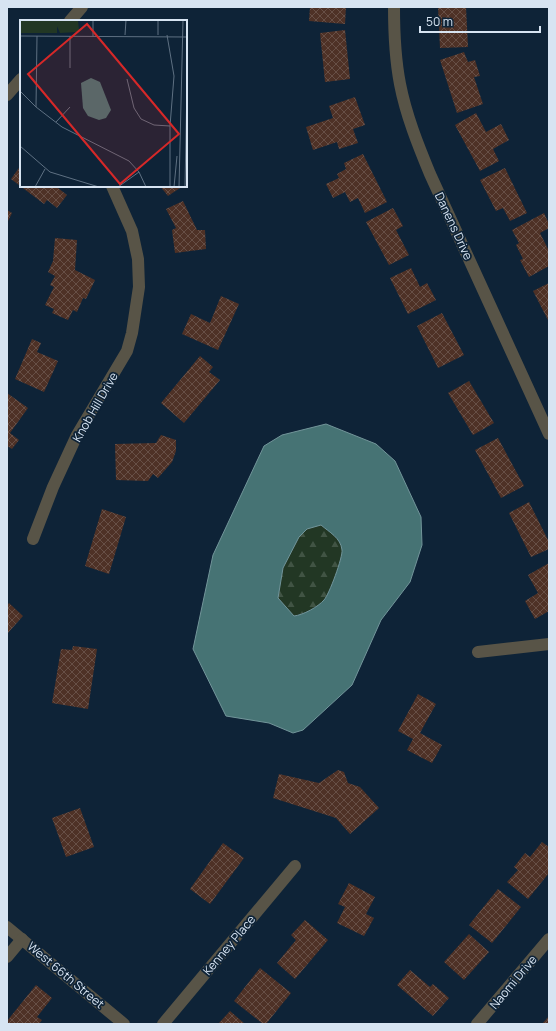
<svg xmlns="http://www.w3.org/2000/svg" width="556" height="1031" font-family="Manrope,sans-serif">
	<defs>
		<pattern id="forest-firs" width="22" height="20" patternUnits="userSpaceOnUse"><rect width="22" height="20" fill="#223724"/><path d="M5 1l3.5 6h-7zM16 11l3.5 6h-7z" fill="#415444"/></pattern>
		<pattern id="building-cross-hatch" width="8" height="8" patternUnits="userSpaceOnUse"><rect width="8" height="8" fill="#4e3126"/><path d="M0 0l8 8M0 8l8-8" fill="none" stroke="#674f46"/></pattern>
	</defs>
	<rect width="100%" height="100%" fill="#0e2337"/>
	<path fill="url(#forest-firs)" d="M321 525C329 532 341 538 342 550 343 557 329 595 324 600 318 607 303 614 294 616L278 598 283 568 299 537 307 529Z"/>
	<path fill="#467374" stroke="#72959a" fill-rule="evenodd" d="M326 424 376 444 395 461 421 517 422 545 410 582 381 620 352 685 303 730 293 733 269 723 226 716 193 649 213 555 264 446 282 435ZM321 525C329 532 341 538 342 550 343 557 329 595 324 600 318 607 303 615 294 616L278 598 283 568 299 537 307 529Z"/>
	<g fill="url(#building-cross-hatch)">
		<path d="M310 7H346L345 24 309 21Z"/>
		<path d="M438 7H466L468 47 440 48Z"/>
		<path d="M345 30 350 79 325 82 320 33Z"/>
		<path d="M464 52 468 62 475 60 480 76 474 77 483 104 457 113 440 60Z"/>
		<path d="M355 97 365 125 353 129 358 143 339 149 337 142 313 150 306 127 333 118 329 106Z"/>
		<path d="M476 113 486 132 501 124 509 140 493 149 499 161 480 171 455 125Z"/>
		<path d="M363 154 387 202 365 213 358 198 350 202 345 192 333 198 326 184 339 178 337 174 346 169 344 163Z"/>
		<path d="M21 165V186H60L58 188 67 195 57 208 47 200 44 204 11 179Z"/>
		<path d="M505 168 527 213 510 221 503 208 496 211 480 180Z"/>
		<path d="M160 186H183L168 196Z"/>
		<path d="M183 201 197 230H205L206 249 175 253 172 230 176 228 166 209Z"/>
		<path d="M393 208 403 226 396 230 409 255 389 265 366 222Z"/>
		<path d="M7 210 12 213 7 223Z"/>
		<path d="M544 213 549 224V228L540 233 549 251V266L529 277 520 260 523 259 516 245 519 243 512 230Z"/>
		<path d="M55 238 77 240 75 270 95 280 86 299 83 298 77 312 73 310 68 320 52 313 54 309 45 305 54 287 50 285 55 276 48 272 53 261Z"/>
		<path d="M411 268 420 287 427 283 436 300 408 314 390 278Z"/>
		<path d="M549 283V322L533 291Z"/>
		<path d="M221 296 239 304 218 350 182 334 191 314 210 323Z"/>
		<path d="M442 313 464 355 438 368 417 326Z"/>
		<path d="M32 339 41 343 37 352 58 361 44 392 15 379Z"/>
		<path d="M200 356 213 367 209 372 220 380 184 423 161 403Z"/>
		<path d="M469 381 494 423 473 435 448 393Z"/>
		<path d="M7 393 28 408 10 433 19 440 12 449 7 446Z"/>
		<path d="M161 435 176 440V451L172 462 158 478 153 474 148 481 116 480 115 444 156 443Z"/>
		<path d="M498 438 524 486 501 498 475 450Z"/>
		<path d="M529 502 549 542V549L531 557 509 513Z"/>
		<path d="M102 509 126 517 109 574 85 566Z"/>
		<path d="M549 563V611L535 619 525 601 538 593 528 575Z"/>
		<path d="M9 603 23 616 7 634V606Z"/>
		<path d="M73 646 97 649 88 709 52 703 61 649 72 650Z"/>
		<path d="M418 694 436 704 420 733 442 745 432 763 407 750 413 739 398 731Z"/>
		<path d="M338 770 344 772 348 783 360 787 379 808 350 834 336 818 273 798 279 774 319 783Z"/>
		<path d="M80 808 94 847 66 857 52 818Z"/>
		<path d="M542 842 549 847V873L528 899 507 882 518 870 514 867 525 853 530 857Z"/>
		<path d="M223 843 244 858 210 904 190 889Z"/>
		<path d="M349 883 375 897 366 914 374 918 364 936 337 923 345 907 338 904Z"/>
		<path d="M498 889 521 907 492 943 469 925Z"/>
		<path d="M305 920 328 940 295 979 277 963 296 940 291 935Z"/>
		<path d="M469 934 489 952 464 980 444 962Z"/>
		<path d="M260 968 291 993 266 1024H263L234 1001Z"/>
		<path d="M410 970 430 987 433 984 449 998 433 1016 397 985Z"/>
		<path d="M36 985 52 998 37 1017 42 1020 39 1024H7V1021Z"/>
		<path d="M230 1011 245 1024H218Z"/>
		<path d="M549 1016V1024H542Z"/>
	</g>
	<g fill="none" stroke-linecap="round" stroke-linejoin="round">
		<g stroke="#585447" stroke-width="12">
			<path d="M394 7C394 33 395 58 400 84 406 115 418 145 430 174L549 434"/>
			<path d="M70 21 82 7"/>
			<path d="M7 95 21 79"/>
			<path d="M33 539 53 487 77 435 127 351 132 333 139 287 138 259 132 231 112 186"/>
			<path d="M478 652 549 644"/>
			<path d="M7 927 124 1024"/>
			<path d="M7 957 22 939"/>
			<path d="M163 1024 295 866"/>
			<path d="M477 1024 549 939"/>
		</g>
	</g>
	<g text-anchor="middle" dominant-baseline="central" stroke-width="3.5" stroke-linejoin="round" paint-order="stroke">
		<g font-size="12" fill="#d7e4f2" stroke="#0e2337">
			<text transform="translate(454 226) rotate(65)">Danens Drive</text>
			<text transform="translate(95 407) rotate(-60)">Knob Hill Drive</text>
			<text transform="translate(229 945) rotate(-50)">Kenney Place</text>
			<text transform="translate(66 975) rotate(40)">West 66th Street</text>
			<text transform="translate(513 982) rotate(-50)">Naomi Drive</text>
		</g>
	</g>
	<g transform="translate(20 20)">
		<rect width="167" height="167" fill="#0e2337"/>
		<path d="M31 0H58L59 10 58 12 40 13 36 4Z" fill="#223724"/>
		<path d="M0 0H37V13H0Z" fill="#223724"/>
		<path d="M71 58 80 62 91 90 86 98 79 100 68 96 63 88 61 63Z" fill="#467374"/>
		<path fill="none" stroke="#5e7082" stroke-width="1" d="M105 15 106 0M138 15V0M147 15 154 56 150 106V167M0 16 167 17M50 16V48M73 16V0M107 59 114 88 121 99 134 105 150 106M0 71 16 87 42 107 109 141 119 152 126 167M16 87 17 16M36 102 50 87M0 126 30 152 79 167M15 167 25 149M98 167 119 152M154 167 157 136M159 167 163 0M165 167 167 62"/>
		<path fill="#d62828" fill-opacity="0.15" stroke="#d62828" stroke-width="2" d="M67 4 159 114 100 164 8 54Z"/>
		<rect width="167" height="167" fill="none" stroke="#d7e4f2" stroke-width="2"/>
	</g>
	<rect width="556" height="1031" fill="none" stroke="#d7e4f2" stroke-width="16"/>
	<path d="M420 26v6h120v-6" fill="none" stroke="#d7e4f2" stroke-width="2"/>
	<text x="426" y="26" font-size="12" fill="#d7e4f2" stroke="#0e2337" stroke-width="3" paint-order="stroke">50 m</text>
</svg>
